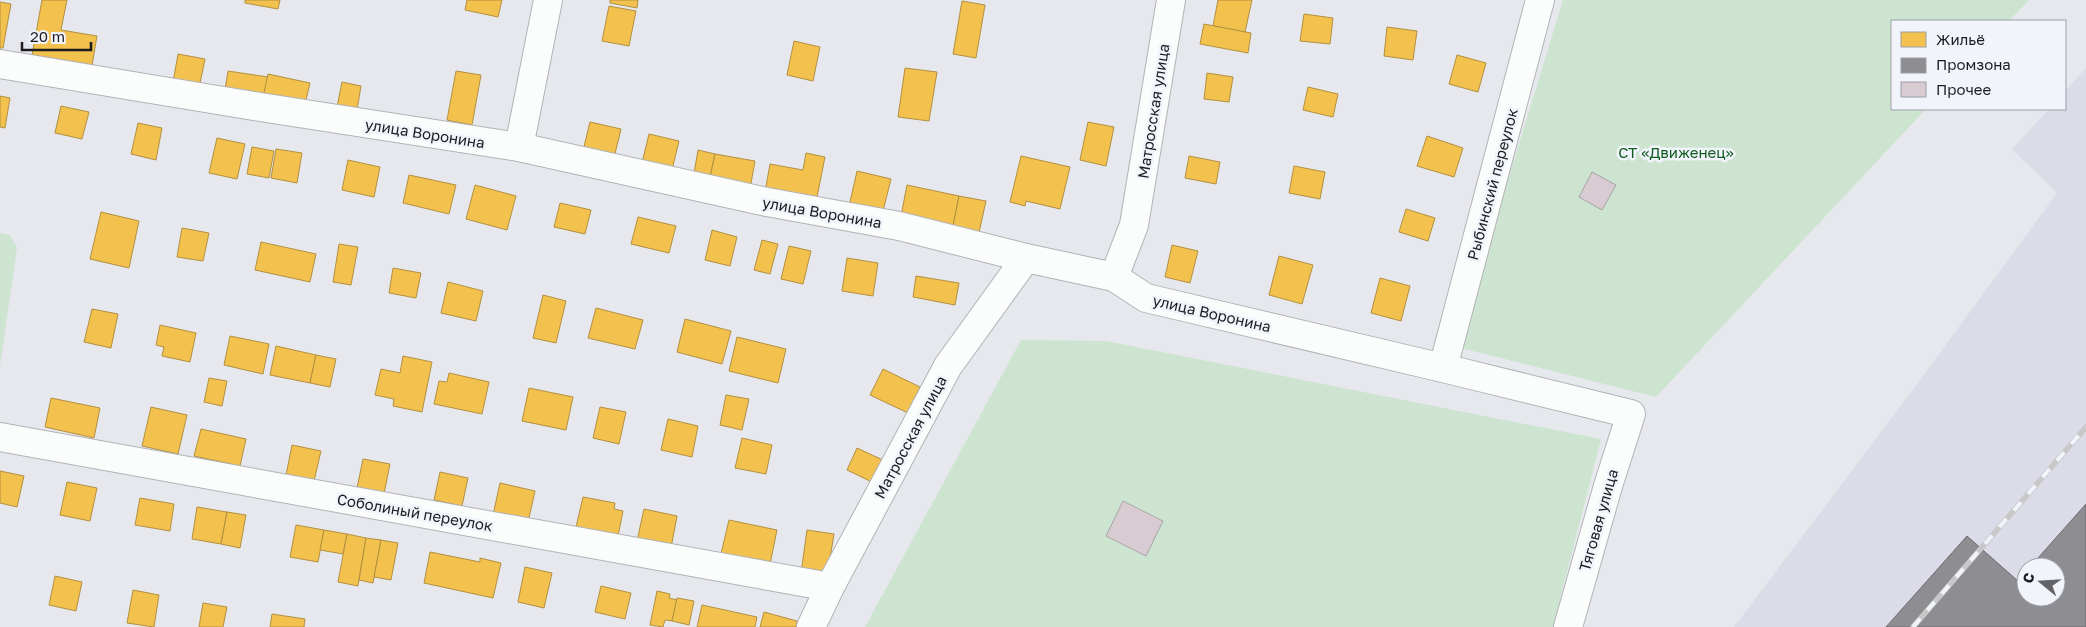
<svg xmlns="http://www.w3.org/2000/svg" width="2086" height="627" font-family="'Golos Text',sans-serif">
	<rect width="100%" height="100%" fill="#e7e8ed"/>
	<path fill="#dbdce7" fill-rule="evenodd" d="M2086 68V627H1734L1920 380 2057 193 2012 149 2049 109H2065V91ZM2026 567H2056V597H2026Z"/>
	<g fill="#cde4d0">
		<path d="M1563 0H2029L2009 21H1892V109H1926L1656 397 1457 347Z"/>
		<path d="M0 233 10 235 17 248 0 366Z"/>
		<path d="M1021 340 1106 341 1601 439 1553 627H865Z"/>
	</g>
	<g fill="#f2c14e" stroke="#b29040">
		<path d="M42 0H67L61 30 97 36 92 65 32 55Z"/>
		<path d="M245 0H280L278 9 245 3Z"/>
		<path d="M467 0H502L498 17 465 10Z"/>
		<path d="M610 0H638L637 8 610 3Z"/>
		<path d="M1218 0H1252L1245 32 1213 26Z"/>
		<path d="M962 1 985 5 976 58 953 54Z"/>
		<path d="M0 2 11 4 3 48H0Z"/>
		<path d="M609 6 636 11 629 46 602 41Z"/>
		<path d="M1304 14 1333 18 1330 44 1300 41Z"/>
		<path d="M1204 24 1251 33 1248 53 1200 44Z"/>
		<path d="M1387 27 1417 31 1413 60 1384 56Z"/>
		<path d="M794 41 820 47 813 81 787 75Z"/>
		<path d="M178 54 205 59 198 93 172 88Z"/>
		<path d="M1457 55 1486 63 1478 92 1449 84Z"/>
		<path d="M905 68 937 72 929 121 898 117Z"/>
		<path d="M228 71 268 77 262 102 224 96Z"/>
		<path d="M456 71 481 75 472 125 447 120Z"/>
		<path d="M1207 73 1233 77 1229 102 1204 99Z"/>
		<path d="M268 74 310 83 303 112 262 102Z"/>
		<path d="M342 82 361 86 356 116 336 112Z"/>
		<path d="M1308 87 1338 94 1333 117 1303 110Z"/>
		<path d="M0 96 10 98 5 128 0 127Z"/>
		<path d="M61 106 89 112 82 139 55 133Z"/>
		<path d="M590 122 621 129 613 162 582 155Z"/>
		<path d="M1088 122 1114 127 1106 166 1080 160Z"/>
		<path d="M138 123 162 128 156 160 131 154Z"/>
		<path d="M649 134 679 141 671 174 641 167Z"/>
		<path d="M1427 136 1463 148 1454 177 1417 166Z"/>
		<path d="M217 138 245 144 237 179 209 173Z"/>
		<path d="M252 147 274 151 269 178 247 174Z"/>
		<path d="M276 149 302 153 297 183 271 178Z"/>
		<path d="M698 150 715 154 709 182 693 179Z"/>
		<path d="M806 153 825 157 815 207 765 192 770 164 803 170Z"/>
		<path d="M715 154 755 161 750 189 709 182Z"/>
		<path d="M1021 156 1070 167 1060 209 1026 201 1025 206 1010 202Z"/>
		<path d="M1189 156 1220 162 1216 184 1185 178Z"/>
		<path d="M348 160 380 167 374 197 342 190Z"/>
		<path d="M1294 166 1325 172 1320 199 1289 193Z"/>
		<path d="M857 171 891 179 881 219 848 211Z"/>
		<path d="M409 175 456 185 449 214 403 203Z"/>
		<path d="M475 185 516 196 507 230 466 219Z"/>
		<path d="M907 185 959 196 952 231 900 221Z"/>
		<path d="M959 196 986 201 978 237 952 231Z"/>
		<path d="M560 203 591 210 585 234 554 227Z"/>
		<path d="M1406 209 1435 218 1428 241 1399 232Z"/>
		<path d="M101 212 139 221 129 268 90 259Z"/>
		<path d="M638 217 676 226 669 253 631 244Z"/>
		<path d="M182 228 209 233 203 261 177 257Z"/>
		<path d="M712 230 737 237 730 266 705 260Z"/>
		<path d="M762 240 778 244 770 274 754 270Z"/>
		<path d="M261 242 316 254 310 282 255 270Z"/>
		<path d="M339 244 358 247 351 285 333 282Z"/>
		<path d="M1172 245 1198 251 1190 283 1165 277Z"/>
		<path d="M789 246 811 251 803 284 781 279Z"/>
		<path d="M1279 256 1313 265 1302 304 1269 295Z"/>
		<path d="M847 258 878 263 873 296 842 291Z"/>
		<path d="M393 268 421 273 416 298 389 293Z"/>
		<path d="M916 276 959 283 955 305 913 297Z"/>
		<path d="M1380 278 1410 286 1401 321 1371 313Z"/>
		<path d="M448 282 483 291 476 321 441 313Z"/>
		<path d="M543 295 566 301 556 343 533 338Z"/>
		<path d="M596 308 643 320 635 349 588 338Z"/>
		<path d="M92 309 118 314 111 348 84 342Z"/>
		<path d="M685 319 731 331 722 364 677 352Z"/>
		<path d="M160 325 196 333 190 362 162 356 164 347 156 345Z"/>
		<path d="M230 336 269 344 263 374 224 365Z"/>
		<path d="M737 337 786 349 778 383 729 371Z"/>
		<path d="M276 346 316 355 310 383 270 375Z"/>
		<path d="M316 355 336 359 330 387 310 383Z"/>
		<path d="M403 356 432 362 422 412 393 406 394 399 375 395 381 369 400 373Z"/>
		<path d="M883 369 920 387 908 413 870 395Z"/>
		<path d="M449 373 489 382 482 414 434 404 439 381 447 382Z"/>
		<path d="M209 378 227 381 222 406 204 402Z"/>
		<path d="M529 388 573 397 566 430 522 421Z"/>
		<path d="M726 395 749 399 742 430 720 425Z"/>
		<path d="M51 398 100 408 94 438 45 427Z"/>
		<path d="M151 407 187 415 178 454 142 446Z"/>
		<path d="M600 407 626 412 619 444 593 438Z"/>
		<path d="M668 419 698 426 692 457 661 450Z"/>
		<path d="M201 429 246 439 240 466 194 456Z"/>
		<path d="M742 438 772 445 766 474 735 468Z"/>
		<path d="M292 445 321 451 314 481 286 475Z"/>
		<path d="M857 448 885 461 874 483 847 470Z"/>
		<path d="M363 459 390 464 384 494 357 488Z"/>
		<path d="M0 471 24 476 17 507 0 503Z"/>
		<path d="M440 472 468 478 462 506 434 500Z"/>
		<path d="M67 482 97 488 90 521 60 515Z"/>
		<path d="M500 483 535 491 528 522 493 515Z"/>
		<path d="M583 497 615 503 614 509 623 511 618 536 576 527Z"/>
		<path d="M140 498 174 504 170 531 135 525Z"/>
		<path d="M197 507 227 512 221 544 192 539Z"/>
		<path d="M644 509 677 516 671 548 637 541Z"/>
		<path d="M227 512 246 515 240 548 221 544Z"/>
		<path d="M729 520 777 530 770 564 720 558Z"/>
		<path d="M296 525 324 530 318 562 290 557Z"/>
		<path d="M324 530 347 534 343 554 320 550Z"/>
		<path d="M807 530 834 534 827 577 801 573Z"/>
		<path d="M347 534 366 538 358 586 338 582Z"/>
		<path d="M366 538 381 540 373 583 359 580Z"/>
		<path d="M381 540 398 543 391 580 374 577Z"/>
		<path d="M430 552 480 562V558L501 563 493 598 424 583Z"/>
		<path d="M525 567 552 573 544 608 518 602Z"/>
		<path d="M55 576 82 582 76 611 49 605Z"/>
		<path d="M601 586 631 593 625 619 595 612Z"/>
		<path d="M133 590 159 595 154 627 127 623Z"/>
		<path d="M657 591 670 594 669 598 677 600 672 621 665 620 663 627 650 625Z"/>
		<path d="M677 598 694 601 689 625 672 621Z"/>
		<path d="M203 603 227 607 223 627H199Z"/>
		<path d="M702 605 757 617 755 627H697Z"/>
		<path d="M764 612 797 621 796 627H760Z"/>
		<path d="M272 614 305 619 304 627H270Z"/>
	</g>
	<path fill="#8d8d92" stroke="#6b6b70" d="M2086 504V627H1886L1967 536 2018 581 2026 572V597H2056V567H2030Z"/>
	<g fill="#d8cbd2" stroke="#a6a4a7">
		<path d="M1592 172 1616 185 1602 210 1579 197Z"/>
		<path d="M1123 501 1163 521 1146 556 1106 536Z"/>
	</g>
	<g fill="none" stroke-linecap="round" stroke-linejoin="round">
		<defs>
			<g id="minor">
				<path d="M0 64 260 107 519 147 767 202 899 226 1026 258 1114 277 1146 298 1443 368 1631 414 1608 486 1568 627"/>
				<path d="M519 147 548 0"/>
				<path d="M1114 277 1134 225 1171 0"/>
				<path d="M1443 368 1540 0"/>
				<path d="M0 437 830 587"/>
				<path d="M811 627 830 587 948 366 1026 258"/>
			</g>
		</defs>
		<use href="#minor" stroke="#b2b3b7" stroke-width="30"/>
		<use href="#minor" stroke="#fbfcfc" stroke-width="28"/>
		<defs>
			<path id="rail" d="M1913 627 2086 427"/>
		</defs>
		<use href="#rail" stroke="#c8c8c8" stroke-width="5.5"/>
		<use href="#rail" stroke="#f2f4fc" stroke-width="4" stroke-dasharray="11" stroke-linecap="butt"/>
	</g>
	<g text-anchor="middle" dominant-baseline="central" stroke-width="5" stroke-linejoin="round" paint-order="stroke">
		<g font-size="15" fill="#1d1d20" stroke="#f2f4fc">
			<text transform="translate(1153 111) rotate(-81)">Матросская улица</text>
			<text transform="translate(425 133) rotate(9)">улица Воронина</text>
			<text transform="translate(1492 184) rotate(-75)">Рыбинский переулок</text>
			<text transform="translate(822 212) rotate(10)">улица Воронина</text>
			<text transform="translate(1212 313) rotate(13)">улица Воронина</text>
			<text transform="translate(910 437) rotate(-62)">Матросская улица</text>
			<text transform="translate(415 512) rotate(10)">Соболиный переулок</text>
			<text transform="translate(1598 520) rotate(-74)">Тяговая улица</text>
		</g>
		<g font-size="15" fill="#105b1d" stroke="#f2f4fc">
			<text x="1676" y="152">СТ «Движенец»</text>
		</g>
	</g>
	<rect x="1891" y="20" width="175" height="90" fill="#f2f4fc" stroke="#9d9ea4"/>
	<rect x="1901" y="32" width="25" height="15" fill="#f2c14e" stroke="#9d9ea4"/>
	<text x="1936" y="45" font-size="15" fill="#1d1d20">Жильё</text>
	<rect x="1901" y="58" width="25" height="15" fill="#8d8d92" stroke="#9d9ea4"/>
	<text x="1936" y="70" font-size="15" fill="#1d1d20">Промзона</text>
	<rect x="1901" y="82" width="25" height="15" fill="#d8cbd2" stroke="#9d9ea4"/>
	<text x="1936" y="95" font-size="15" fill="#1d1d20">Прочее</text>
	<g transform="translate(2041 582) rotate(288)"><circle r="24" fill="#f2f4fc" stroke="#9d9ea4"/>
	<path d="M0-4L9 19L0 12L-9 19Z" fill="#646468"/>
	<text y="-8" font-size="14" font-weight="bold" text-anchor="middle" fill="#1d1d20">С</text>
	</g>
	<path d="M22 42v8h69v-8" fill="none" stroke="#1d1d20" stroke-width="2.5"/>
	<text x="30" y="42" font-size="15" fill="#1d1d20" stroke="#f2f4fc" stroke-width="4" paint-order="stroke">20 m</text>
</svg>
